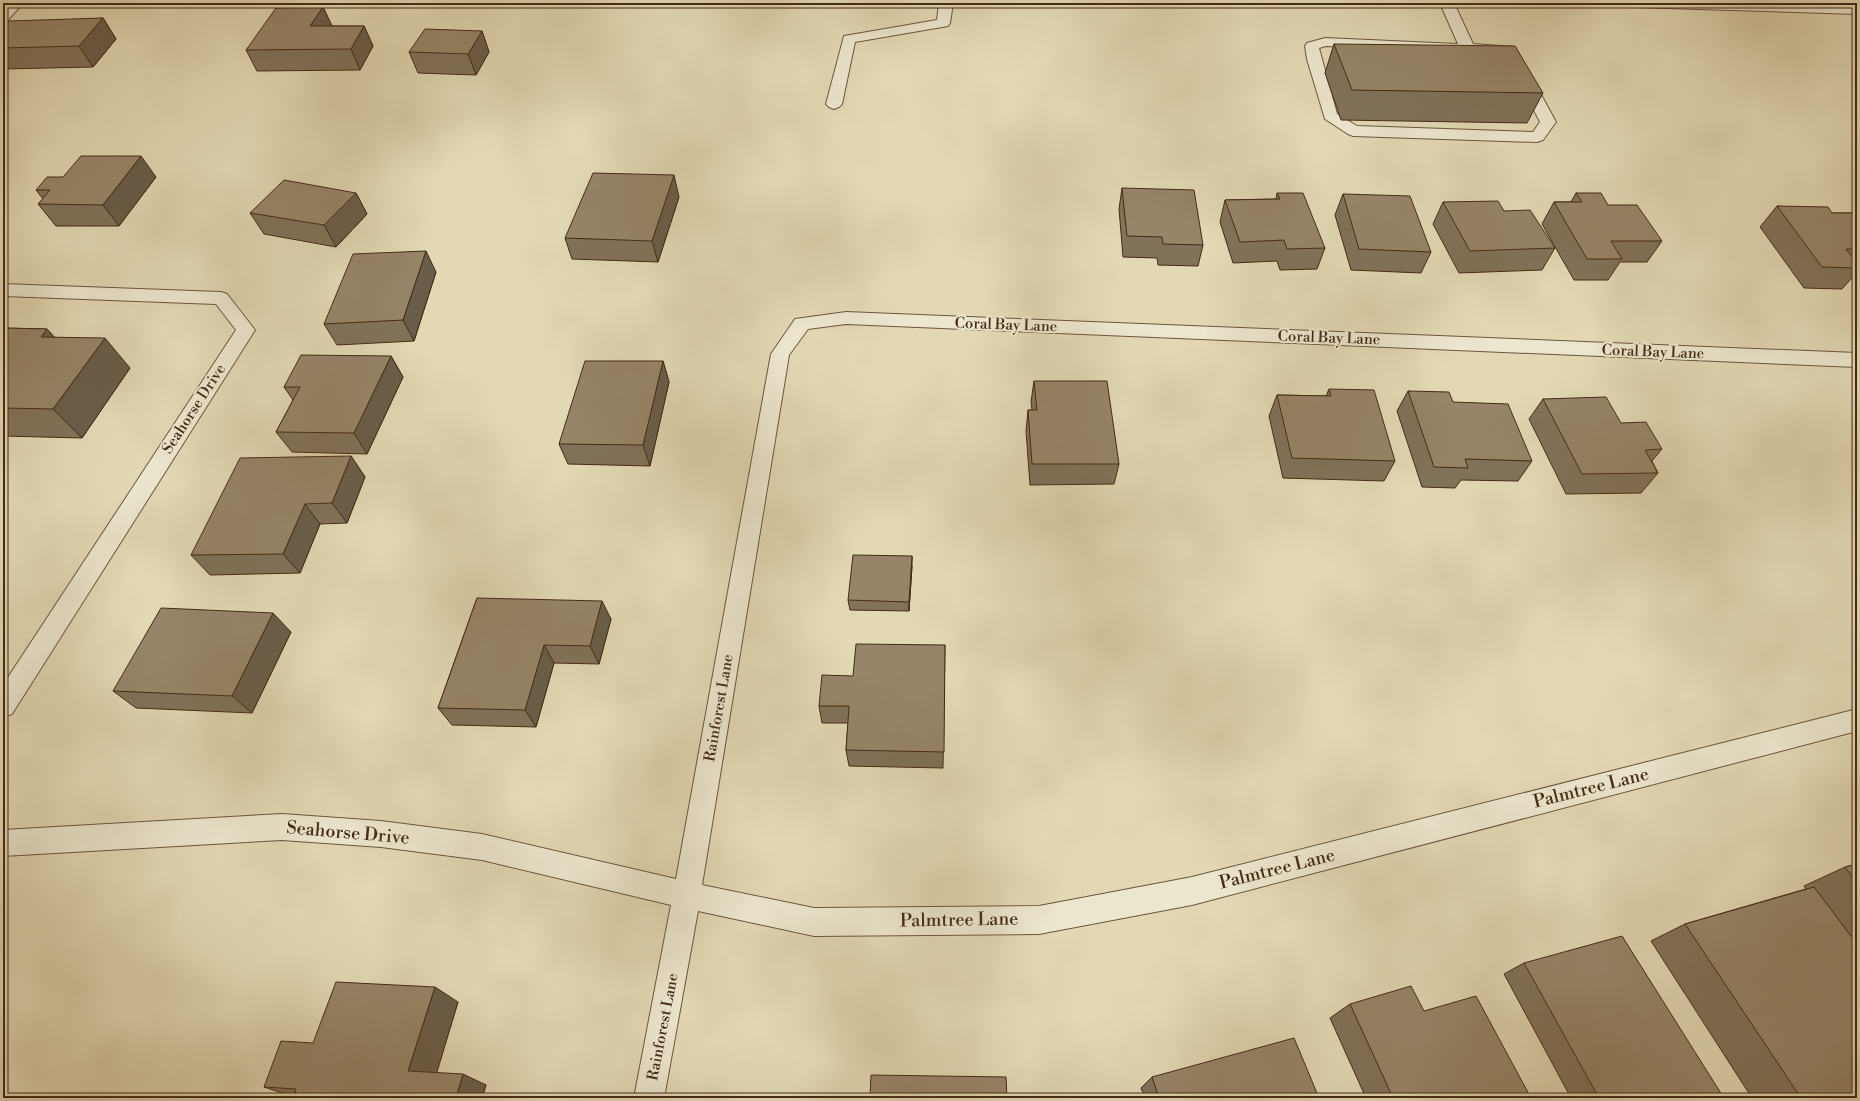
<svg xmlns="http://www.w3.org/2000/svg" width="1860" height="1101" font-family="'Libre Bodoni',serif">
	<rect width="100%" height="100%" fill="#e2d8b4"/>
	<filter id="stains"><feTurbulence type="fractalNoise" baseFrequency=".005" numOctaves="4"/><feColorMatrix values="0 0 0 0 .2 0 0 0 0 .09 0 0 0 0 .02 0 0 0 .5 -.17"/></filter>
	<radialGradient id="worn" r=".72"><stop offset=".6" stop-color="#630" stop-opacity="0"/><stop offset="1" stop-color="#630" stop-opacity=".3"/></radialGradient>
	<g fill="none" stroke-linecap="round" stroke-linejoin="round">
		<defs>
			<g id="minor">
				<path d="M9 3H23L8 20 3 21V9Z"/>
				<path d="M939 3H953L950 23 948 26 855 42 842 104 839 107 834 109 829 107 826 104 844 36 937 20Z"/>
				<path d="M1440 3H1454L1473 44 1515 47 1556 122 1543 140 1537 142 1353 136 1348 134 1325 119 1307 59 1305 46 1307 43 1325 38 1458 44ZM1326 46 1505 54 1540 122 1533 132 1357 126 1337 114 1319 48Z"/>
				<path d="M1627 3H1763L1857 6V14L1634 7 1629 6Z"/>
				<path d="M3 284 221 292 227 294 255 330 12 714 3 717V685L236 330 216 304 3 296Z"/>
				<path d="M846 312 1857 353V367L846 324 808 329 789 355 702 885 814 908 1039 906 1192 877 1857 709V731L1192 905 1039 934 814 936 698 911 664 1098H634L671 905 482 860 381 847 282 840 3 856V830L282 814 381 821 482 834 676 879 771 354 795 319Z"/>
			</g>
		</defs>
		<use href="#minor" stroke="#6c563d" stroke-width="2"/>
		<use href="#minor" fill="#ece6ce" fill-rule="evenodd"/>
	</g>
	<g fill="#817259" stroke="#442b15">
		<path d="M323 7 332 26H364L373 46 360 70 257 71 246 50Z"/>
		<path d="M103 18 116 39 93 67 3 69V27Z"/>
		<path d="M482 31 489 52 476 75 418 73 409 52Z"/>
		<path d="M1334 44 1543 93 1527 123 1341 120 1325 73Z"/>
		<path d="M156 177 119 226H56L38 204 43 199 36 190Z"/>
		<path d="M1122 188 1203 245 1198 266 1158 265 1157 258 1123 257 1119 209Z"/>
		<path d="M356 193 367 214 336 247 264 234 250 213Z"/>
		<path d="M1277 193 1325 248 1317 269 1280 270 1277 261 1233 263 1220 222 1225 200 1276 199Z"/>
		<path d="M1576 193 1608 205 1662 241 1647 262H1620L1608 280H1574L1542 224 1554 202H1571Z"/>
		<path d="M1343 194 1431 252 1421 273 1351 270 1335 215Z"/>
		<path d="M679 197 658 262 572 259 565 238Z"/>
		<path d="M1443 202 1504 211 1555 248 1542 270 1459 273 1433 224Z"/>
		<path d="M1777 206 1832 213H1857V272L1842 289 1804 288 1760 227Z"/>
		<path d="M436 272 414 341 337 345 324 324Z"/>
		<path d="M3 328 47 329 54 337 130 368 82 438 3 436Z"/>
		<path d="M391 356 403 377 367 454 292 452 276 432 293 400 284 387Z"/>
		<path d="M663 361 669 382 650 466 568 464 559 444Z"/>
		<path d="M1034 381 1119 464 1114 484 1030 485 1026 431 1028 410H1032L1031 402Z"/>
		<path d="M1329 389 1395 461 1384 481 1283 478 1269 416 1277 395 1326 396Z"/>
		<path d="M1408 391 1453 402 1532 461 1518 481 1461 480 1455 488 1422 487 1397 411Z"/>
		<path d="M1543 399 1621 423 1662 449 1652 461 1658 473 1641 493 1566 494 1529 419Z"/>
		<path d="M351 456 365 477 347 523 320 524 300 573 210 575 191 555Z"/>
		<path d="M912 566 909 611 850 610 848 600Z"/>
		<path d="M477 598 611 619 599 664 554 663 536 727 452 725 438 708Z"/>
		<path d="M291 632 252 713 136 708 113 691Z"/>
		<path d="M945 645 943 768 849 766 846 750 848 723H822L819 706 853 676Z"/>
		<path d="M1857 864V1098H1752L1651 941 1685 924 1806 889 1804 886 1845 867Z"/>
		<path d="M1524 963 1712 1098H1571L1504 974Z"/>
		<path d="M458 1002 436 1073 486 1085 482 1098H293L294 1097 264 1087 313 1043Z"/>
		<path d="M1350 1004 1424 1011 1531 1098H1366L1330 1018Z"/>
		<path d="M1152 1077 1319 1098H1145L1141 1088Z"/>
	</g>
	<g fill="#695d49" stroke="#442b15">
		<path d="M323 7 333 28 310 26Z"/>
		<path d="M103 18 116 39 93 67 79 46Z"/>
		<path d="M364 26 373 46 360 70 351 49Z"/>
		<path d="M482 31 489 52 476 75 468 54Z"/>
		<path d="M141 156 156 177 119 226 103 205Z"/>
		<path d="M674 175 679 197 658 262 652 241Z"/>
		<path d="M356 193 367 214 336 247 324 225Z"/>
		<path d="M426 251 436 272 414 341 403 320Z"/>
		<path d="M47 329 74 359 41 337Z"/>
		<path d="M105 338 130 368 82 438 53 409Z"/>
		<path d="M391 356 403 377 367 454 354 433Z"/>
		<path d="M663 361 669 382 650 466 643 445Z"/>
		<path d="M351 456 365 477 347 523 332 503Z"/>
		<path d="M305 504 320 524 300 573 283 554Z"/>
		<path d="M912 556V566L909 611V602Z"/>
		<path d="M602 601 611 619 599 664 590 646Z"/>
		<path d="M273 613 291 632 252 713 232 696Z"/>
		<path d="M544 645 554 663 536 727 525 710Z"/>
		<path d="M3 986 6 987 3 993Z"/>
		<path d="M435 987 458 1002 434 1082 408 1071Z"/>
		<path d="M463 1074 486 1085 482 1098H456Z"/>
	</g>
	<g fill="#968568" stroke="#442b15">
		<path d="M323 7 310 26H364L351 49 246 50 276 8Z"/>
		<path d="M103 18 79 46 3 48V27L9 21Z"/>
		<path d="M425 29 482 31 468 54 409 52Z"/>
		<path d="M1334 44 1515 46 1543 93 1352 90Z"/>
		<path d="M81 156H141L103 205 38 204 50 190H36L47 177H63Z"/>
		<path d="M593 173 674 175 652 241 565 238Z"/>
		<path d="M284 180 356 193 324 225 250 213Z"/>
		<path d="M1122 188 1194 190 1203 245 1163 244 1162 237 1127 236Z"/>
		<path d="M1277 193H1303L1325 248 1287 249 1284 240 1240 242 1225 200 1280 199Z"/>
		<path d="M1576 193H1601L1608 205H1637L1662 241H1611L1622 259H1587L1554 202H1582Z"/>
		<path d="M1343 194 1410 196 1431 252 1359 249Z"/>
		<path d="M1498 201 1504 211 1530 210 1555 248 1470 251 1443 202Z"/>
		<path d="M1777 206 1828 207 1832 213H1857V249H1846L1857 263V268L1822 267Z"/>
		<path d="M426 251 403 320 324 324 353 254Z"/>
		<path d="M3 328 47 329 41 337 105 338 53 409 3 408Z"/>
		<path d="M301 355 391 356 354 433 276 432 300 387H284Z"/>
		<path d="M585 361H663L643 445 559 444Z"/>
		<path d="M1034 381H1107L1119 464H1032L1028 410H1037Z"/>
		<path d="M1329 389 1374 390 1395 461 1292 458 1277 395 1331 396Z"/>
		<path d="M1408 391 1449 392 1453 402 1508 404 1532 461 1465 459 1468 468 1434 467Z"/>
		<path d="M1606 397 1621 423 1646 422 1662 449 1645 450 1658 473 1582 474 1543 399Z"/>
		<path d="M351 456 332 503 305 504 283 554 191 555 240 458Z"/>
		<path d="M853 555 912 556 909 602 848 600Z"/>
		<path d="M477 598 602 601 590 646 544 645 525 710 438 708Z"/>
		<path d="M161 608 273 613 232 696 113 691Z"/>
		<path d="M856 644 945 645 944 752 846 750 849 706H819L822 675 853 676Z"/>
		<path d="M1857 864V883L1845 867Z"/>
		<path d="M1814 887 1857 944V1098H1849L1848 1097 1846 1098H1801L1685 924Z"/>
		<path d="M1622 936 1722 1095 1712 1098H1599L1524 963Z"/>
		<path d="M336 982 435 987 408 1071 463 1074 456 1098H293L296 1089 264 1087 281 1041 313 1043Z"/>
		<path d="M1411 986 1424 1011 1476 996 1531 1098H1393L1350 1004Z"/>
		<path d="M1294 1038 1319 1098H1159L1152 1077Z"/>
		<path d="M871 1075 1006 1077 1007 1098H870Z"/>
	</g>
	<g text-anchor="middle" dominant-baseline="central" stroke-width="4" stroke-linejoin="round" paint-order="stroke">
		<g font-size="15" fill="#442b15" stroke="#ece6ce">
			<text transform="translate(1006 325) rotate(2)">Coral Bay Lane</text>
			<text transform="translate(1329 338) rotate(2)">Coral Bay Lane</text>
			<text transform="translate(1653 352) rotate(2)">Coral Bay Lane</text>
			<text transform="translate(194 409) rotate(-57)">Seahorse Drive</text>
			<text transform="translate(719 708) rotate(-80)">Rainforest Lane</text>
			<text transform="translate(663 1027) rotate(-79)">Rainforest Lane</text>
		</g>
		<g font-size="18" fill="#442b15" stroke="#ece6ce">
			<text transform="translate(1591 788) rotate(-14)">Palmtree Lane</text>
			<text transform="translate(348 833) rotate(5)">Seahorse Drive</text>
			<text transform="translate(1277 869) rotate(-14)">Palmtree Lane</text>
			<text transform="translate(959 920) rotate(-1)">Palmtree Lane</text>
		</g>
	</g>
	<rect width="1860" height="1101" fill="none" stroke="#e2d8b4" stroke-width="16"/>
	<rect x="4" y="4" width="1852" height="1093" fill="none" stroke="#442b15" stroke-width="2"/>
	<rect x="8" y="8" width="1844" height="1085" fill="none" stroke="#442b15"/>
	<rect width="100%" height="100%" filter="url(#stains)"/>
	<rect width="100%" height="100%" fill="url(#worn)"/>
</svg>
